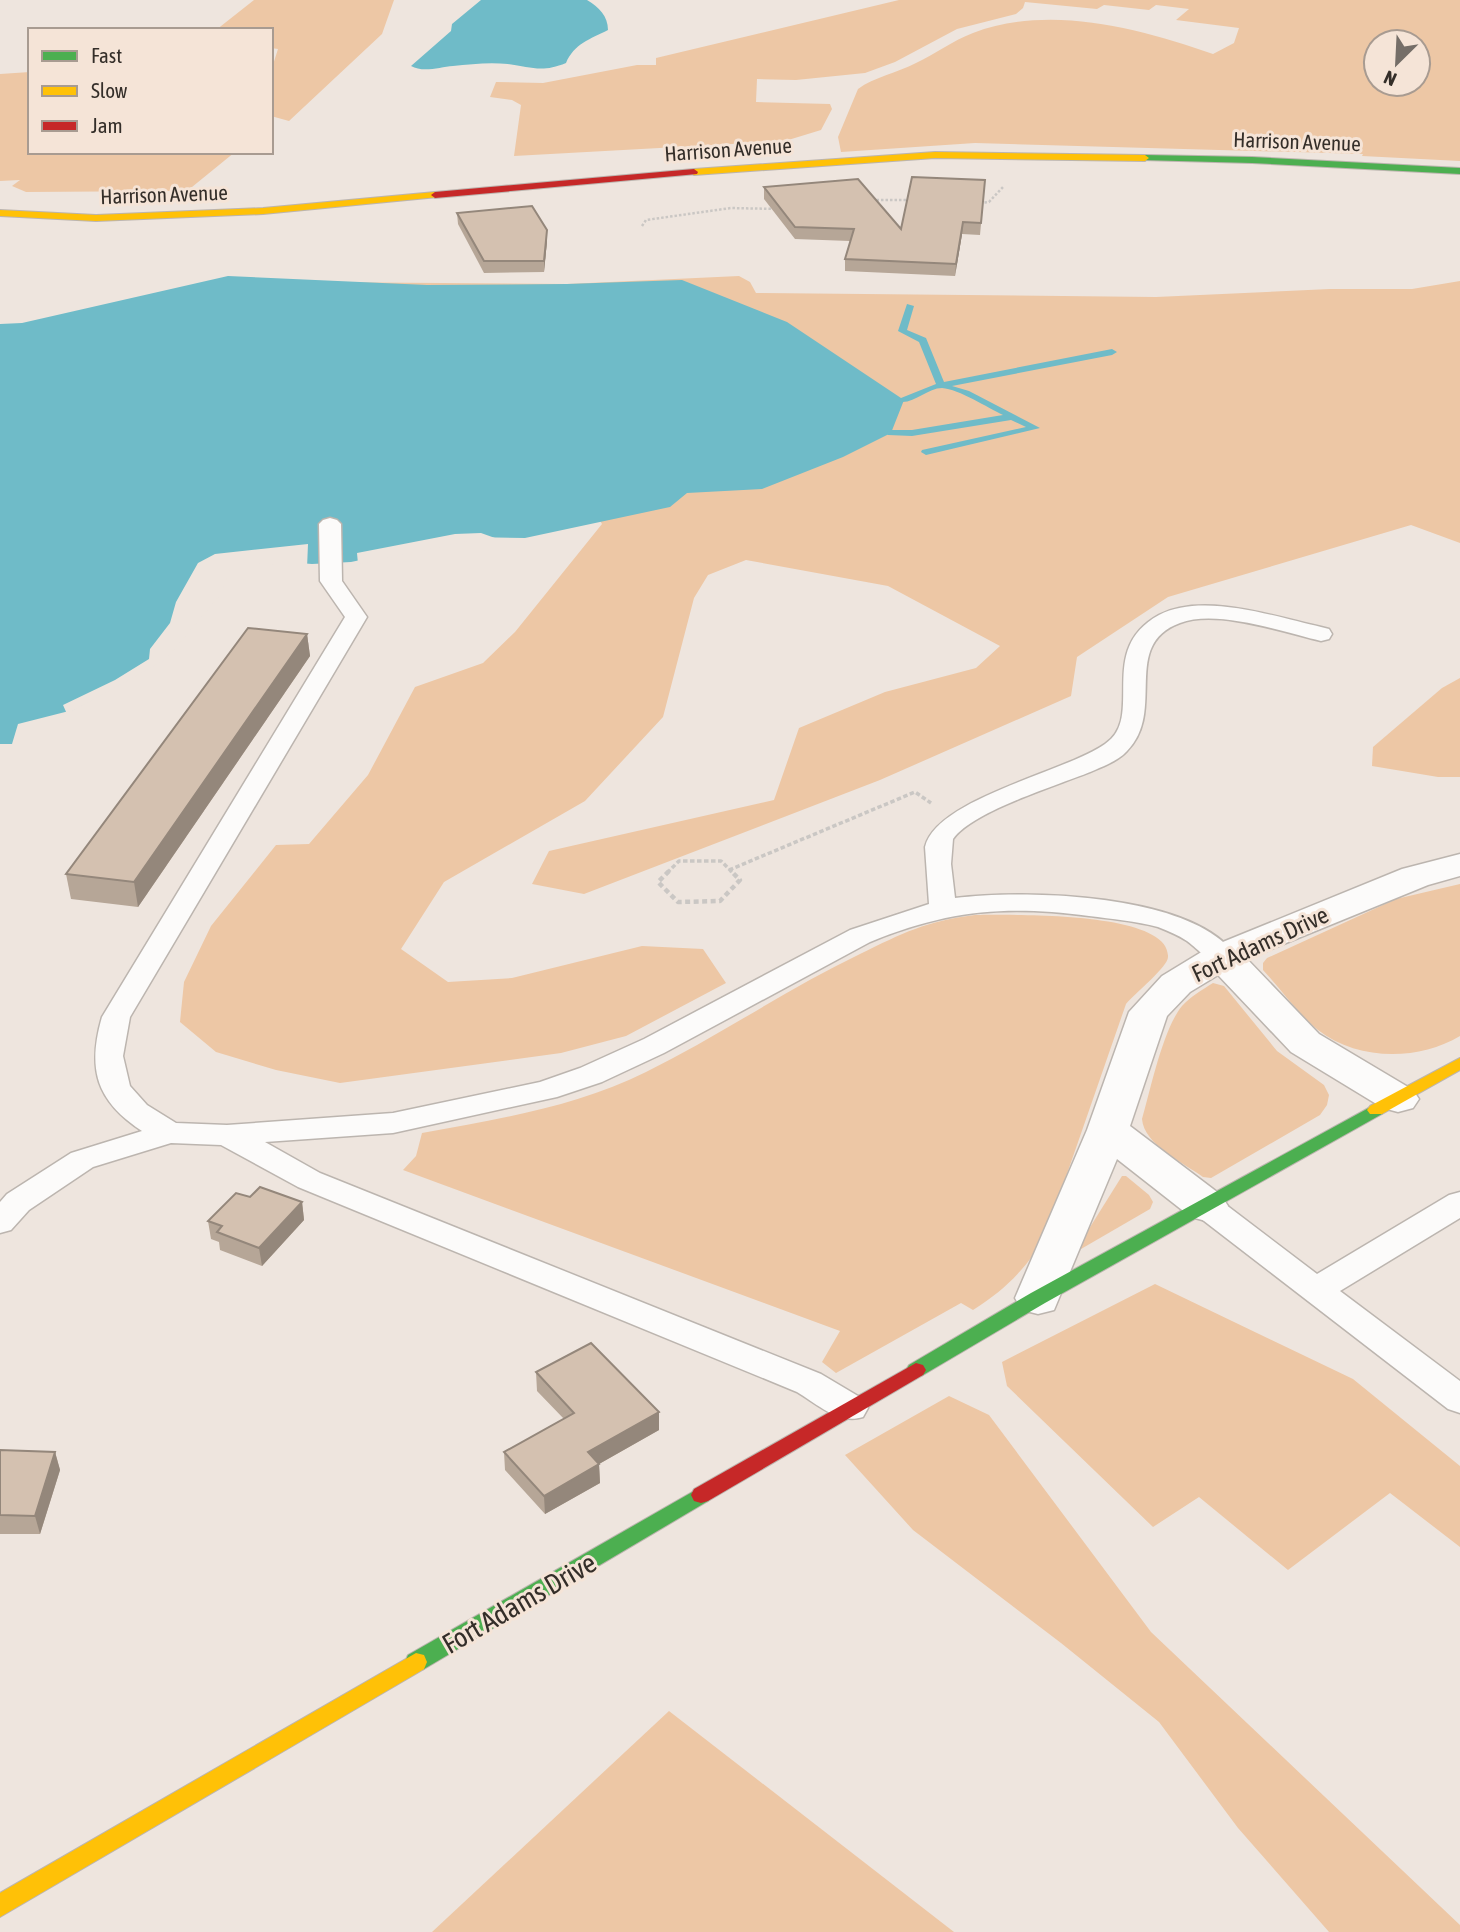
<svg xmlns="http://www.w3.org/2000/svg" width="1460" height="1932" font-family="'Asap Condensed',sans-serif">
	<rect width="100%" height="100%" fill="#eee5de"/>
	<g fill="#edc7a5" fill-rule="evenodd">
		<path d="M254 0H394L382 34 289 121 271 116V71L278 49 271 48V30H216Z"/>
		<path d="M899 0H1460V161L1362 156 1363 154 975 143 841 152 838 137 858 89C874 77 897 73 916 63 935 54 952 41 973 33 1050 4 1138 28 1213 54L1234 43 1239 28 1176 20 1189 9 1156 5 1149 10 1104 5 1097 9 1025 2 1023 8 1016 14 957 29 895 62 865 73 796 80 757 79 756 102 830 104 832 109 821 130 785 141 514 156 521 105 512 100 490 97 496 82 543 83 637 65H656V58ZM1376 42H1418V84H1376Z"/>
		<path d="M30 72V152H235L192 187 176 191 26 192 12 186 20 180 0 181V74Z"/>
		<path d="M739 276 750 282 756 293 1156 297 1330 289H1412L1460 281V543L1411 525 1168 597 1077 657 1071 696 880 780 584 894 532 884 549 851 774 800 799 728 885 692 976 668 1000 646 888 586 746 560 708 575 694 598 663 717 585 801 444 882 401 949 448 982 512 978 642 946 703 949 726 983 626 1036 561 1053 340 1083 276 1070 216 1052 180 1022 184 982 211 926 276 845 309 844 368 775 415 687 483 663 515 632 602 524 579 485 304 282 567 284Z"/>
		<path d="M1460 678V777H1438L1372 766 1373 747 1442 688Z"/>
		<path d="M1460 884V1036C1418 1061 1358 1061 1318 1030 1298 1014 1281 989 1263 970V963L1267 958 1396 899Z"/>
		<path d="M975 915C1007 915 1171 910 1168 957 1168 967 1135 993 1126 1004L1044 1240C1022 1272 1006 1289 973 1310L961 1303 836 1373 822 1362 840 1331 403 1170 416 1156 422 1133C498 1119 576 1107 646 1072 719 1036 787 989 860 954 903 933 926 921 975 915Z"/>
		<path d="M1213 983 1224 986 1277 1051 1324 1085 1329 1095 1327 1105 1320 1115 1211 1178 1203 1177C1184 1163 1144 1145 1142 1119 1151 1088 1163 1029 1182 1006 1191 996 1202 990 1213 983Z"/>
		<path d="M1122 1176H1126L1149 1195 1153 1202 1150 1209 1081 1249 1077 1248Z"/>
		<path d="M1155 1284 1353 1379 1460 1466V1547L1390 1493 1288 1570 1199 1497 1153 1527 1007 1386 1002 1362Z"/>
		<path d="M949 1396 989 1415 1151 1632 1460 1925V1932H1329L1238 1828 1159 1722 1061 1643 913 1530 845 1455Z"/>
		<path d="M669 1711 954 1932H432Z"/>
	</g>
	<g fill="#6fbbc8">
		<path d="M481 0H587C599 7 608 16 608 30 590 39 574 44 566 63 542 73 531 67 508 64 490 62 471 64 453 66 440 67 423 73 411 66L451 31 452 24Z"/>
		<path d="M228 276 427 285 567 284 682 280 787 322 904 400 891 433 843 457 762 489 687 493 670 507 525 538 469 537 351 562 312 564 260 560 228 567 163 657 73 710 18 724 12 744H0V324L22 323Z"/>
	</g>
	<g fill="#eee5de">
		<path d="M481 533 495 538 492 541H469L358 564 357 553 455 534Z"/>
		<path d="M308 544 307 568 260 563 230 570 221 594 166 659 67 714 63 705 115 680 149 659 150 649 170 623 176 602 198 563 215 554Z"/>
	</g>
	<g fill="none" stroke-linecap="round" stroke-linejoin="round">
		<path fill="#6fbbc8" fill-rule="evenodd" d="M907 304 914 306 907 330 926 338 944 382 1112 349 1117 352 1112 355 952 386 969 391 1040 428 926 455 921 452 922 450 1026 427 1011 420 912 436 888 435 886 433 891 430H912L1003 415C988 408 959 389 942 388 928 388 915 403 901 402V398L936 384 919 342 898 331Z"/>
		<defs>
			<g id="lane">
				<path d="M330 518 337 520 341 524 342 581 367 617 130 1017 123 1056 130 1086 147 1105 176 1123 227 1125 393 1113 540 1082 580 1068 644 1039 850 930 929 904 925 847C936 799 1065 772 1105 744 1146 717 1095 650 1159 615 1203 592 1276 617 1321 627L1329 629 1332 634 1329 639 1321 641C1283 632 1217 609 1180 623 1120 645 1167 711 1127 751 1119 760 1106 765 1095 770 1060 785 974 810 953 839L951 864 955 898C1024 889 1193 893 1236 956L1232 962C1211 967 1202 952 1187 941 1178 935 1168 931 1158 927 1136 921 1112 919 1089 916 1006 905 948 910 870 942L664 1053 602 1082 557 1097 393 1133 265 1142 320 1173 821 1374 863 1399 868 1408 863 1417C839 1425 817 1404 797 1392L298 1187 221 1145 171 1143 93 1167 29 1210 11 1230 0 1233V1202L7 1194 71 1153 142 1131C96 1101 87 1069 102 1017L345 617 320 581 319 524 323 520Z"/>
				<path d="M1460 1192V1218L1340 1291 1460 1381V1413L1448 1409 1195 1214 1190 1206 1195 1198 1206 1195 1217 1198 1317 1274 1449 1195Z"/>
			</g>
			<path id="street" d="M1460 854V876L1428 885 1247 959 1319 1034 1413 1090 1419 1099 1413 1108 1398 1112 1383 1108 1291 1052 1218 975 1190 992 1167 1016 1130 1126 1221 1195 1228 1206 1221 1217 1206 1221 1191 1217 1117 1159 1054 1310 1038 1314 1022 1310 1015 1298 1087 1130 1129 1012 1162 976 1208 948 1402 869Z"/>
			<g id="fast">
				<path d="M1145 155 1252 157 1460 168V174L1252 163 1142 160 1141 158Z"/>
				<path d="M1376 1104 1385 1110 1382 1114 1045 1303 923 1375 916 1377 909 1375 906 1370 909 1365 1031 1293Z"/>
				<path d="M701 1487 708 1489 711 1495 708 1501 424 1669 416 1671 408 1669 405 1662 408 1655Z"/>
			</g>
			<g id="slow">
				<path d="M935 152 1145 155 1149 158 1145 161 935 158 694 175 690 172 694 169Z"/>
				<path d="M435 192 438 193V197L263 214 96 221 0 216V210L96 215 263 208Z"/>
				<path d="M1460 1058V1070L1382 1114H1370L1367 1110 1370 1106Z"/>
				<path d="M416 1653 424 1655 427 1662 424 1669 0 1917V1893Z"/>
			</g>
			<g id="jam">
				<path d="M694 169 698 172 697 174 435 198 431 195 435 192Z"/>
				<path d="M916 1363 923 1365 926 1370 923 1375 708 1501 701 1503 694 1501 691 1495 694 1489Z"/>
			</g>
		</defs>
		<use href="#lane" stroke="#bcb5af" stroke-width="3"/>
		<use href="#street" stroke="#bcb5af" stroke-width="3"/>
		<use href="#fast" stroke="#bcb5af" stroke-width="2"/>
		<use href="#slow" stroke="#bcb5af" stroke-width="2"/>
		<use href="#jam" stroke="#bcb5af" stroke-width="2"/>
		<g stroke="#cac7c4" stroke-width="2.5" stroke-dasharray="2.5 2" stroke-linecap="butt">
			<path d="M872 200H912"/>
			<path d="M980 203 989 202 1003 187"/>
			<path d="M642 226 646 220 731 208 777 209"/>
		</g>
		<g stroke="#cac7c4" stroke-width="3.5" stroke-dasharray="4.5 2.5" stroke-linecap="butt">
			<path d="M729 870 915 792 931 803"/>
			<path d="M667 873 679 861H721L733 873"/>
		</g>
		<path stroke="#cac7c4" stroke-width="4.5" stroke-dasharray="5 3.5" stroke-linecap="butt" d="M669 871 658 882 678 902 720 901 740 880 731 871"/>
		<use href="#lane" fill="#fcfbfa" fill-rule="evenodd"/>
		<use href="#street" fill="#fcfbfa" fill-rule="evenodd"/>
		<use href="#fast" fill="#4caf50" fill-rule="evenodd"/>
		<use href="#slow" fill="#ffc107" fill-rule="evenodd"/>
		<use href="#jam" fill="#c62828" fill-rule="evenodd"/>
	</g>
	<g fill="#b6a697">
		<path d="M985 180 980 235 962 234 955 276 845 271V259L850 241 795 239 764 199V187L901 229Z"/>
		<path d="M457 213 547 230V241L544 272 484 273 458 224Z"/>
		<path d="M307 634 310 656 138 907 71 899 66 874Z"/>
		<path d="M250 1197 302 1202 304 1220 262 1266 220 1250 219 1242 211 1239 208 1221Z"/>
		<path d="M536 1372 659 1430 599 1464 600 1483 545 1514 505 1470 504 1452 564 1419 537 1391Z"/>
		<path d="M0 1450 55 1452 60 1470 40 1534H0Z"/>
	</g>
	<g fill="#94877b">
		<path d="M963 222 962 234 955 276 956 264Z"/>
		<path d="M547 230V241L544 272V261Z"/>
		<path d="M307 634 310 656 138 907 134 882Z"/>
		<path d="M302 1202 304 1220 262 1266 259 1248Z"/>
		<path d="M659 1412V1430L599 1464 600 1483 545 1514 544 1496 588 1452Z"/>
		<path d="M55 1452 60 1470 40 1534 35 1516Z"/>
	</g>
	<g fill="#d4c1b0" stroke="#94877b" stroke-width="2">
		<path d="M912 177 985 180 981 223 963 222 956 264 845 259 854 229 795 227 764 187 858 179 901 229Z"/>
		<path d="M532 206 547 230 544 261H484L457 213Z"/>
		<path d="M248 628 307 634 134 882 66 874Z"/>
		<path d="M260 1187 302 1202 259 1248 217 1232 222 1226 208 1221 236 1193 250 1197Z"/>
		<path d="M591 1343 659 1412 588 1452 599 1464 544 1496 504 1452 574 1413 536 1372Z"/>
		<path d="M0 1450 55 1452 35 1516 0 1515Z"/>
	</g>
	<g text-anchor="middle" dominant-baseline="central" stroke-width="6" stroke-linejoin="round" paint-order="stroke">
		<g font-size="21" fill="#342e29" stroke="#f5e4d7">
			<text transform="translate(1297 141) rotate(2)">Harrison Avenue</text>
			<text transform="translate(728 149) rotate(-4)">Harrison Avenue</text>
			<text transform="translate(164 194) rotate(-2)">Harrison Avenue</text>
		</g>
		<g font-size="24" fill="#342e29" stroke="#f5e4d7">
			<text transform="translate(1260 944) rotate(-25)">Fort Adams Drive</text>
		</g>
		<g font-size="28" fill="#342e29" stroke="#f5e4d7">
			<text transform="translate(519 1603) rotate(-30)">Fort Adams Drive</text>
		</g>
	</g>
	<rect x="28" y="28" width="245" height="126" fill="#f5e4d7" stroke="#a89b91" stroke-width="2"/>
	<rect x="42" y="51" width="35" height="10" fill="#4caf50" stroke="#a89b91" stroke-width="2"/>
	<text x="91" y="63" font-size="21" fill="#342e29">Fast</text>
	<rect x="42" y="86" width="35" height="10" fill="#ffc107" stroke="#a89b91" stroke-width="2"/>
	<text x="91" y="98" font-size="21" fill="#342e29">Slow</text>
	<rect x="42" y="121" width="35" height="10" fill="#c62828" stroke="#a89b91" stroke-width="2"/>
	<text x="91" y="133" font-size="21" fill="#342e29">Jam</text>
	<g transform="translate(1397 63) rotate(204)"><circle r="33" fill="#f5e4d7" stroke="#a89b91" stroke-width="2"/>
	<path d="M0-5L12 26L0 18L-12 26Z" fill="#756e68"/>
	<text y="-10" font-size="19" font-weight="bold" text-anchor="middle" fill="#342e29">N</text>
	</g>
</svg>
